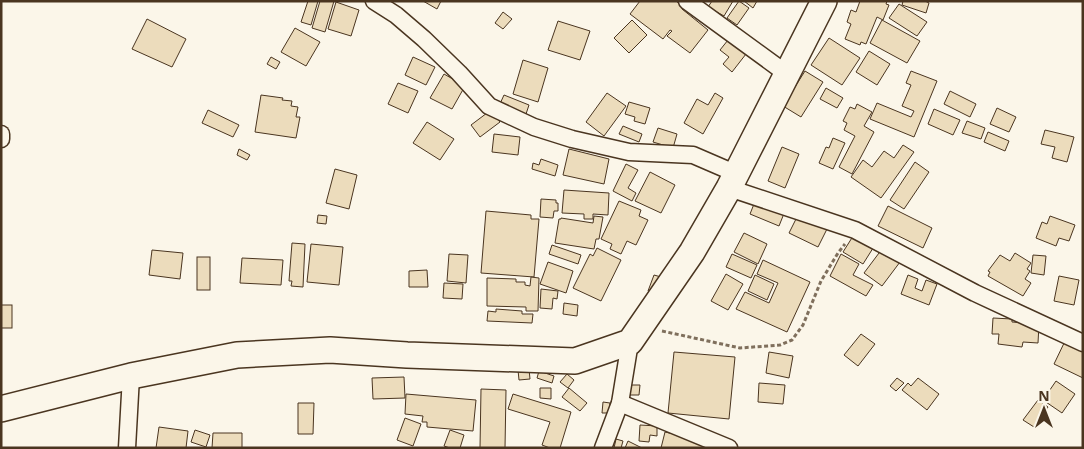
<svg xmlns="http://www.w3.org/2000/svg" width="1084" height="449" font-family="'Open Sans',sans-serif">
	<rect width="100%" height="100%" fill="#fbf6e9"/>
	<g fill="#ecdcbc" stroke="#4a3520">
		<path d="M308 1H318L311 25 301 22Z"/>
		<path d="M320 1H334L325 32 312 28Z"/>
		<path d="M423 1H441L437 9Z"/>
		<path d="M640 1H676L683 7 682 9 708 30 690 53 667 36 672 31 670 30 663 39 630 14Z"/>
		<path d="M712 1H733L724 16 708 7Z"/>
		<path d="M739 1 749 8 737 25 727 18Z"/>
		<path d="M744 1H757L753 8Z"/>
		<path d="M860 1H887L886 4 889 5 883 20 877 17 866 44 861 42 860 45 845 39 851 24 847 22 851 10 856 12Z"/>
		<path d="M903 1H925L929 3 926 13 902 5Z"/>
		<path d="M336 2 359 10 351 36 328 29Z"/>
		<path d="M899 4 927 22 917 36 889 18Z"/>
		<path d="M503 12 512 19 503 29 495 23Z"/>
		<path d="M147 19 186 39 172 67 132 49Z"/>
		<path d="M632 20 647 35 629 53 614 38Z"/>
		<path d="M882 20 920 41 907 63 870 43Z"/>
		<path d="M558 21 590 31 580 60 548 50Z"/>
		<path d="M295 28 320 42 306 66 281 52Z"/>
		<path d="M829 38 860 58 842 85 811 65Z"/>
		<path d="M728 40 746 54 732 72 723 64 729 57 720 50Z"/>
		<path d="M869 51 890 64 877 85 856 72Z"/>
		<path d="M271 57 280 62 276 69 267 64Z"/>
		<path d="M413 57 435 67 426 85 405 75Z"/>
		<path d="M523 60 548 68 538 102 513 94Z"/>
		<path d="M805 71 823 82 801 117 783 106Z"/>
		<path d="M911 71 937 81 914 137 870 119 877 103 911 117 914 111 902 106 911 85 906 83Z"/>
		<path d="M444 74 465 86 452 109 430 98Z"/>
		<path d="M398 83 418 91 408 113 388 104Z"/>
		<path d="M826 88 843 98 837 108 820 99Z"/>
		<path d="M950 91 976 104 970 117 944 104Z"/>
		<path d="M607 93 626 106 604 136 586 122Z"/>
		<path d="M715 93 723 98 703 134 684 123 697 99 708 105Z"/>
		<path d="M261 95 283 98 282 100 292 101 291 106 298 107 296 117H300L296 138 255 132Z"/>
		<path d="M504 95 529 105 525 117 499 106Z"/>
		<path d="M629 102 650 108 645 124 634 121 635 117 625 114Z"/>
		<path d="M857 104 872 112 864 126 874 132 852 174 839 167 855 136 844 130 847 123 843 121 850 107 855 109Z"/>
		<path d="M997 108 1016 117 1009 132 990 124Z"/>
		<path d="M934 109 960 120 953 135 928 124Z"/>
		<path d="M208 110 239 125 233 137 202 123Z"/>
		<path d="M491 110 500 122 480 137 471 125Z"/>
		<path d="M967 121 985 128 981 139 962 133Z"/>
		<path d="M427 122 454 139 440 160 413 143Z"/>
		<path d="M623 126 642 134 639 142 619 134Z"/>
		<path d="M658 128 677 134 673 148 653 142Z"/>
		<path d="M1045 130 1074 137 1067 162 1052 158 1055 147 1041 144Z"/>
		<path d="M988 132 1009 141 1005 151 984 142Z"/>
		<path d="M494 134 520 137 518 155 492 152Z"/>
		<path d="M833 138 845 143 833 169 819 163 826 147 829 148Z"/>
		<path d="M903 145 914 152 881 198 851 177 863 160 872 167 884 151 894 158Z"/>
		<path d="M782 147 799 154 785 188 768 181Z"/>
		<path d="M239 149 250 155 247 160 237 155Z"/>
		<path d="M569 149 609 159 604 184 563 175Z"/>
		<path d="M541 159 558 165 555 176 532 169 533 163 539 165Z"/>
		<path d="M915 162 929 172 904 209 890 200Z"/>
		<path d="M626 164 638 170 628 188 636 193 632 201 613 191Z"/>
		<path d="M335 169 357 175 349 209 326 203Z"/>
		<path d="M650 172 675 185 661 213 635 201Z"/>
		<path d="M564 190 609 193 608 215 593 214V219H584V214L562 213Z"/>
		<path d="M541 199 556 200V203H558V211H554L553 218 540 217Z"/>
		<path d="M756 199 785 211 779 226 750 214Z"/>
		<path d="M619 201 641 210 639 216 648 220 636 245 627 241 621 254 610 249 612 244 601 239Z"/>
		<path d="M888 206 932 228 923 248 878 226Z"/>
		<path d="M486 211 531 215V219H539L534 277 481 273Z"/>
		<path d="M799 213 828 227 818 247 789 233Z"/>
		<path d="M318 215 327 216 326 224 317 223Z"/>
		<path d="M594 216 603 217 599 239H596L594 249 555 243 559 219H561V218L593 223Z"/>
		<path d="M1050 216 1075 225 1069 241 1059 238 1056 246 1036 238 1042 222 1047 224Z"/>
		<path d="M744 233 767 244 758 264 734 252Z"/>
		<path d="M855 233 875 245 863 264 843 252Z"/>
		<path d="M292 243 305 244 303 287 291 286 292 281H289Z"/>
		<path d="M311 244 343 247 339 285 307 282Z"/>
		<path d="M552 245 581 255 578 264 549 254Z"/>
		<path d="M597 248 621 260 601 301 573 288 590 254 593 256Z"/>
		<path d="M882 249 900 262 882 286 864 273Z"/>
		<path d="M152 250 183 253 180 279 149 275Z"/>
		<path d="M1015 253 1031 263 1027 269 1030 271 1025 279 1031 283 1023 296 988 276 990 272 988 271 1000 255 1010 261Z"/>
		<path d="M449 254 468 255 466 283 447 281Z"/>
		<path d="M732 254 757 265 751 278 726 267Z"/>
		<path d="M841 254 859 264 853 275 873 285 866 296 830 276Z"/>
		<path d="M1033 255 1046 256 1044 275 1031 273Z"/>
		<rect x="197" y="257" width="13" height="33"/>
		<path d="M242 258 283 260 281 285 240 283Z"/>
		<path d="M763 260 810 282 787 332 736 309 745 292 769 303 778 283 757 274Z"/>
		<path d="M548 262 573 271 566 293 540 284Z"/>
		<path d="M427 270 428 287H409V271Z"/>
		<path d="M726 274 743 284 728 310 711 301Z"/>
		<path d="M654 275 668 279 656 294 648 291Z"/>
		<path d="M755 275 774 284 767 300 748 291Z"/>
		<path d="M908 275 918 279 915 288 922 291 926 280 937 284 929 305 901 294Z"/>
		<path d="M1059 276 1079 280 1074 305 1054 301Z"/>
		<path d="M531 277 539 278 538 311H526V307L487 306V278L516 279V282H525V285L530 286Z"/>
		<path d="M444 283 463 284 462 299 443 298Z"/>
		<path d="M541 289 558 291 557 299 553 298 552 309 540 308Z"/>
		<path d="M564 303 578 305 577 316 563 314Z"/>
		<rect x="1" y="305" width="11" height="23"/>
		<path d="M496 309 522 311V314H533L532 323 487 321 488 311 496 312Z"/>
		<path d="M993 318 1012 319V322L1039 324 1038 343 1023 342 1022 347 998 344 999 334H992Z"/>
		<path d="M861 334 875 344 858 366 844 355Z"/>
		<path d="M1066 339 1083 347V378L1054 364Z"/>
		<path d="M674 352 735 357 729 419 668 413Z"/>
		<path d="M769 352 793 356 789 378 766 373Z"/>
		<path d="M529 369 530 379 519 380 518 370Z"/>
		<path d="M539 371 554 376 552 383 537 378Z"/>
		<path d="M567 374 574 380 568 388 560 382Z"/>
		<path d="M404 377 405 398 373 399 372 378Z"/>
		<path d="M897 378 904 383 896 391 890 386Z"/>
		<path d="M918 378 939 394 927 410 902 390 908 383 911 386Z"/>
		<path d="M1056 381 1075 394 1062 413 1043 400Z"/>
		<path d="M759 383 785 385 783 404 758 402Z"/>
		<path d="M622 385H640L639 395H622Z"/>
		<path d="M540 388H551V399L540 398Z"/>
		<path d="M569 388 587 403 580 411 562 397Z"/>
		<path d="M481 389 506 390 505 448H480Z"/>
		<path d="M406 394 476 400 473 431 427 427V422H422L423 416 405 414Z"/>
		<path d="M513 394 571 412 560 448H550L542 445 550 422 508 409Z"/>
		<path d="M1038 400 1048 407 1034 427 1023 420Z"/>
		<path d="M603 402 610 403 609 413H602Z"/>
		<path d="M298 403H314L313 434H298Z"/>
		<path d="M405 418 421 424 413 446 397 440Z"/>
		<path d="M640 425 657 426V436L650 435 649 442 639 441Z"/>
		<path d="M159 427 188 431 186 448H156Z"/>
		<path d="M195 430 210 435 206 447 191 442Z"/>
		<path d="M450 430 464 435 460 448H450L444 446Z"/>
		<path d="M665 432 713 443 712 448H661Z"/>
		<path d="M213 433H242V448H212Z"/>
		<path d="M616 439 623 441 621 448H614Z"/>
		<path d="M628 441 642 448H625Z"/>
	</g>
	<g fill="none" stroke-linecap="round" stroke-linejoin="round">
		<defs>
			<g id="minor">
				<path d="M374 1 396 15 424 39 459 73 489 106 534 127 572 139 629 152 693 155 737 174"/>
				<path d="M687 1 787 74"/>
				<path d="M1 134V139"/>
				<path d="M729 188 855 230 975 293 1083 343"/>
				<path d="M620 403 729 448"/>
				<path d="M127 448 131 376"/>
				<path d="M603 448 620 403 630 342"/>
			</g>
			<path id="primary" d="M1 409 131 376 237 355 330 350 407 355 575 361 630 342 692 252 729 188 824 1"/>
		</defs>
		<use href="#minor" stroke="#4a3520" stroke-width="19"/>
		<use href="#primary" stroke="#4a3520" stroke-width="28"/>
		<path stroke="#7f6f5c" stroke-width="3" stroke-dasharray="4 2.5" stroke-linecap="butt" d="M662 331 740 348 780 345 792 340 803 325 821 281 838 253 845 244"/>
		<use href="#minor" stroke="#fbf6e9" stroke-width="16"/>
		<use href="#primary" stroke="#fbf6e9" stroke-width="25"/>
	</g>
	<rect width="1084" height="449" fill="none" stroke="#4a3520" stroke-width="5"/>
	<g transform="translate(1044 409)" stroke="#fbf6e9" stroke-width="4" paint-order="stroke">
	<path d="M0-4L9 19L0 12L-9 19Z" fill="#4a3520"/>
	<text y="-8" font-size="14" font-weight="bold" text-anchor="middle" fill="#4a3520">N</text>
	</g>
</svg>
